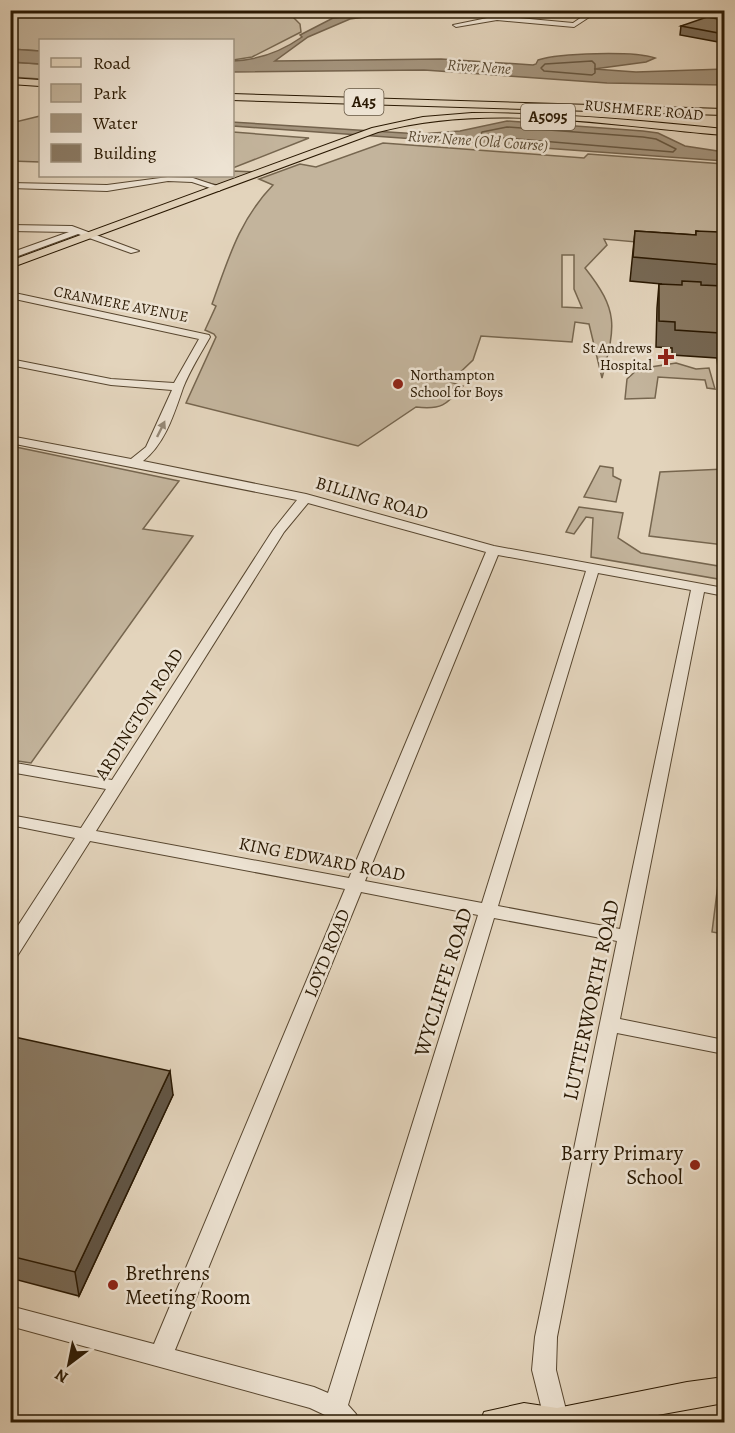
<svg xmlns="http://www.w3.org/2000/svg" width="735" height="1433" font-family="Alegreya,serif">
	<rect width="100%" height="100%" fill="#e3d4bc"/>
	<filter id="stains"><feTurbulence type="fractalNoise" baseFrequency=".00333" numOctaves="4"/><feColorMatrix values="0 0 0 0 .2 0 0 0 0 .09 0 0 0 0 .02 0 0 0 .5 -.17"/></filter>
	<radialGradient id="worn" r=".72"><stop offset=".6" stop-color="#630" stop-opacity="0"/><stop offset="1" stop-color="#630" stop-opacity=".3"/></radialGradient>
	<g fill="#c3b49c" stroke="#76664f" stroke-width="1.5" fill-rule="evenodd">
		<path d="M10 11H287L300 24 301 32 252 57 233 60 232 40H40V51L11 49Z"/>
		<path d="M10 62 40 64V79L11 77Z"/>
		<path d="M40 116V162L11 161V123Z"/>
		<path d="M233 132 309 138 233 168Z"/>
		<path d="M383 143 584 158 588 154 724 164V250L604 239 607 245 585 268C620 312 615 327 602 378L589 324 575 322 572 342 481 336 473 360 450 382 463 386C446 405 442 410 416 407L358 446 186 403 216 337 214 334 205 330 216 306 212 304C228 260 239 220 273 185L259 179 300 164 316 167ZM562 255H574V289L582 308 562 307Z"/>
		<path d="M233 171 256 172 217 185 187 178 153 176H232Z"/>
		<path d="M676 363 696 369 709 368 715 389 707 388 705 380 658 377 655 398 625 399 627 379 638 369Z"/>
		<path d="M11 446 179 481 143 529 193 536 31 763 11 760Z"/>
		<path d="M600 466 613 468V476L621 480 616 502 584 497Z"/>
		<path d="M724 469V545L649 536 660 472Z"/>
		<path d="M579 507 623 513 618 538 641 553 724 567V580L591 557 593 518 586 517 574 534 566 532Z"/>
		<path d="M720 868H724V934L712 932Z"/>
	</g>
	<g fill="#a4947d" stroke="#73624c" stroke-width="1.5">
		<path d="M467 11 392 13 350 19 308 37 275 61 441 59 533 65 536 64 538 60C560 53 633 51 655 58L646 62 594 69 636 72 724 69V85L607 83 424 70 233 72V61C257 60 282 51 302 37L300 35 333 18 391 11Z"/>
		<path d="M10 49 40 51V64L11 62Z"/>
		<path d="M507 121 643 131 658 133 685 146 724 152V161L233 126 232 122 420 134 460 131Z"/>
	</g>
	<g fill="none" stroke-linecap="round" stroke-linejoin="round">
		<g stroke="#665640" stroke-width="1.5">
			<path d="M592 61 595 64V73L592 75 544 71 541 68 545 64Z"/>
			<path d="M507 127 643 137 656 139 676 149 673 152 480 136 482 132Z"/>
		</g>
		<defs>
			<g id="minor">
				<path d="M592 10H600L574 27 497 20 456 27 453 25 497 16 573 23Z"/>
				<path d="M168 177 193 178 223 188 219 191 192 182 168 181 107 191 10 188V183L107 185Z"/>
				<path d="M10 225 72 226 139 251 131 253 78 234 10 259V253L69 232 10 231Z"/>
				<path d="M10 292 209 335 210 337C201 353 190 370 183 388 174 414 165 444 143 461L306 494 494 546 724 588V596L704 592 620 1019 724 1040V1054L617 1033 557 1337 556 1370 569 1422H545L532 1370 535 1337 617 941 494 918 348 1405 356 1414 360 1422H333L327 1416 310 1408 10 1326V1306L154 1344 345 889 90 841 16 958 10 959V938L75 838 10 825V815L81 828 106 789 10 772V762L112 780 273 530 297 500 10 443V436L131 459 146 447 172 390 111 385 10 365V359L111 379 174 383 199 339 10 298ZM308 503 486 552 349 878 96 831 284 532ZM498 555 586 571 482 903 365 881ZM598 573 691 590 620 929 498 906ZM361 892 478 915 328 1393 314 1387 175 1350Z"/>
			</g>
			<g id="major">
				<path d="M472 113C556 113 640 120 724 129V135C611 126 490 102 378 132L10 268V261L372 128 423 117Z"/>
				<path d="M724 1377V1403L619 1422H480L484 1412 524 1403 557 1408 687 1382Z"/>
			</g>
			<g id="highway">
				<path d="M674 10H692L724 17V23Z"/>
				<path d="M10 78 40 80V86L10 84Z"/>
				<path d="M232 94 724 109V115L232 100Z"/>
			</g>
		</defs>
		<use href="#minor" stroke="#584730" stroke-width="2"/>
		<use href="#major" stroke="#291802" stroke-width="2"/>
		<use href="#highway" stroke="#291802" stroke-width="2"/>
		<use href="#minor" fill="#ede3d3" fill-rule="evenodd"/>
		<use href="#major" fill="#e3d4bc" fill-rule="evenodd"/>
		<use href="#highway" fill="#e3d4bc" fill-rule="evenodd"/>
	</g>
	<g fill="#776955" stroke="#291802" stroke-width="1.5">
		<path d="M724 20V43L680 35 681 26Z"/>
		<path d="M635 231 696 235V231L719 236 724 237V396H721L717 358 672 355V348L656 347 657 308 659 284H662L630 281Z"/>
		<path d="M10 1036 173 1095 79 1296 10 1278Z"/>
	</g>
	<path fill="#615545" stroke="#291802" stroke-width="1.5" d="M170 1071 173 1095 79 1296 75 1272Z"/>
	<g fill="#8a7a63" stroke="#291802" stroke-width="1.5">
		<path d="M707 17 724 20V34L681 26Z"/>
		<path d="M635 231 696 235V231L719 232V236L724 237V265L633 257Z"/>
		<path d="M682 281 701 282V285L724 286V368L720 333 675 330V322L659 321V284L682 285Z"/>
		<path d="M10 1036 170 1071 75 1272 10 1256Z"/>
		<path d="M209 1417 212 1422H198Z"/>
	</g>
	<defs><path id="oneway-solid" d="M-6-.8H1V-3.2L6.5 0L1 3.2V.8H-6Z" transform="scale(1.5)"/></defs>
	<use fill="#958875" href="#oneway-solid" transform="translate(161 429) rotate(-64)"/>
	<g fill="#8f2418" stroke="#ede3d3" stroke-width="2">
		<path d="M663 348h6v6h6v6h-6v6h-6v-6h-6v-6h6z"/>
		<circle cx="398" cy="384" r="6"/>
		<circle cx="695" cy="1165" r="6"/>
		<circle cx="113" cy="1285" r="6"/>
	</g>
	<g text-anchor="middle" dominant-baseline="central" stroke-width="5" stroke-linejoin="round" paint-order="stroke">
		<g font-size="15" fill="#291802" stroke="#ede3d3">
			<text transform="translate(644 110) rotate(5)">RUSHMERE ROAD</text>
			<text transform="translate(121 304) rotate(11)">CRANMERE AVENUE</text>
		</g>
		<g font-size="15" fill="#291802" stroke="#ede3d3" text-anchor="end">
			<text x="652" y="348">St Andrews<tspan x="652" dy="17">Hospital</tspan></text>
			<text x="410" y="375" text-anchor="start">Northampton<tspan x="410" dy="17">School for Boys</tspan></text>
		</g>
		<g font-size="16" font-style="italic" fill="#5a4a33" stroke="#ede3d3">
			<text transform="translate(479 67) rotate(4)">River Nene</text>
			<text transform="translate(478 141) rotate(4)">River Nene (Old Course)</text>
		</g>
		<g fill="#ede3d3" stroke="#645541" stroke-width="1.5">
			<rect x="344.5" y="89" width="39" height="26" rx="4.5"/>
			<rect x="521" y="104" width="54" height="26" rx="4.5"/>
		</g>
		<g font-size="16" font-weight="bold" fill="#291802">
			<text x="364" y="102">A45</text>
			<text x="548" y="117">A5095</text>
		</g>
		<g font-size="18" fill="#291802" stroke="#ede3d3">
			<text transform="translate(372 498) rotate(16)">BILLING ROAD</text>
			<text transform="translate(139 714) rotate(-58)">ARDINGTON ROAD</text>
			<text transform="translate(322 859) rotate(11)">KING EDWARD ROAD</text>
			<text transform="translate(327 953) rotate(-68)">LOYD ROAD</text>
		</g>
		<g font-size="21" fill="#291802" stroke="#ede3d3">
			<text transform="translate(443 982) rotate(-73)">WYCLIFFE ROAD</text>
			<text transform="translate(591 1000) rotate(-78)">LUTTERWORTH ROAD</text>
		</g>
		<g font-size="21" fill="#291802" stroke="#ede3d3" text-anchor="end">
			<text x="683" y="1153">Barry Primary<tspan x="683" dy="24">School</tspan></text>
			<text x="125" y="1273" text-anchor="start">Brethrens<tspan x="125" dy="24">Meeting Room</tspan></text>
		</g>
	</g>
	<rect width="735" height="1433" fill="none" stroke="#e3d4bc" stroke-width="36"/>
	<rect x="12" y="12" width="711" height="1409" fill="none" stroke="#291802" stroke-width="3"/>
	<rect x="18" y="18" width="699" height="1397" fill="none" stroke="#291802" stroke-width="1.5"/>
	<rect x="39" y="39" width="195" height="138" fill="#ede3d3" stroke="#9f927f" stroke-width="1.5"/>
	<rect x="51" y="58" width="30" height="9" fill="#e3d4bc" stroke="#9f927f" stroke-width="1.5"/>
	<text x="93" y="69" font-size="18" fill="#291802">Road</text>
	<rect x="51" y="84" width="30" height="18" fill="#c3b49c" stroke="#9f927f" stroke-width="1.5"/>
	<text x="93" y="99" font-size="18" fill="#291802">Park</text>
	<rect x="51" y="114" width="30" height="18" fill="#a4947d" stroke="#9f927f" stroke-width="1.5"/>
	<text x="93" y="129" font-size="18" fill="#291802">Water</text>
	<rect x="51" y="144" width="30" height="18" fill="#8a7a63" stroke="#9f927f" stroke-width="1.5"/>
	<text x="93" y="159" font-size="18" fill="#291802">Building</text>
	<g transform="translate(69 1364) rotate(212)" stroke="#ede3d3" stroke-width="4.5" paint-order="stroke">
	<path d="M0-4.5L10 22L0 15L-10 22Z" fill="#291802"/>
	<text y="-9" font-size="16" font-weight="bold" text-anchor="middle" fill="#291802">N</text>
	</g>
	<rect width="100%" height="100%" filter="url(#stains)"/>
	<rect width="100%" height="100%" fill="url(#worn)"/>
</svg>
